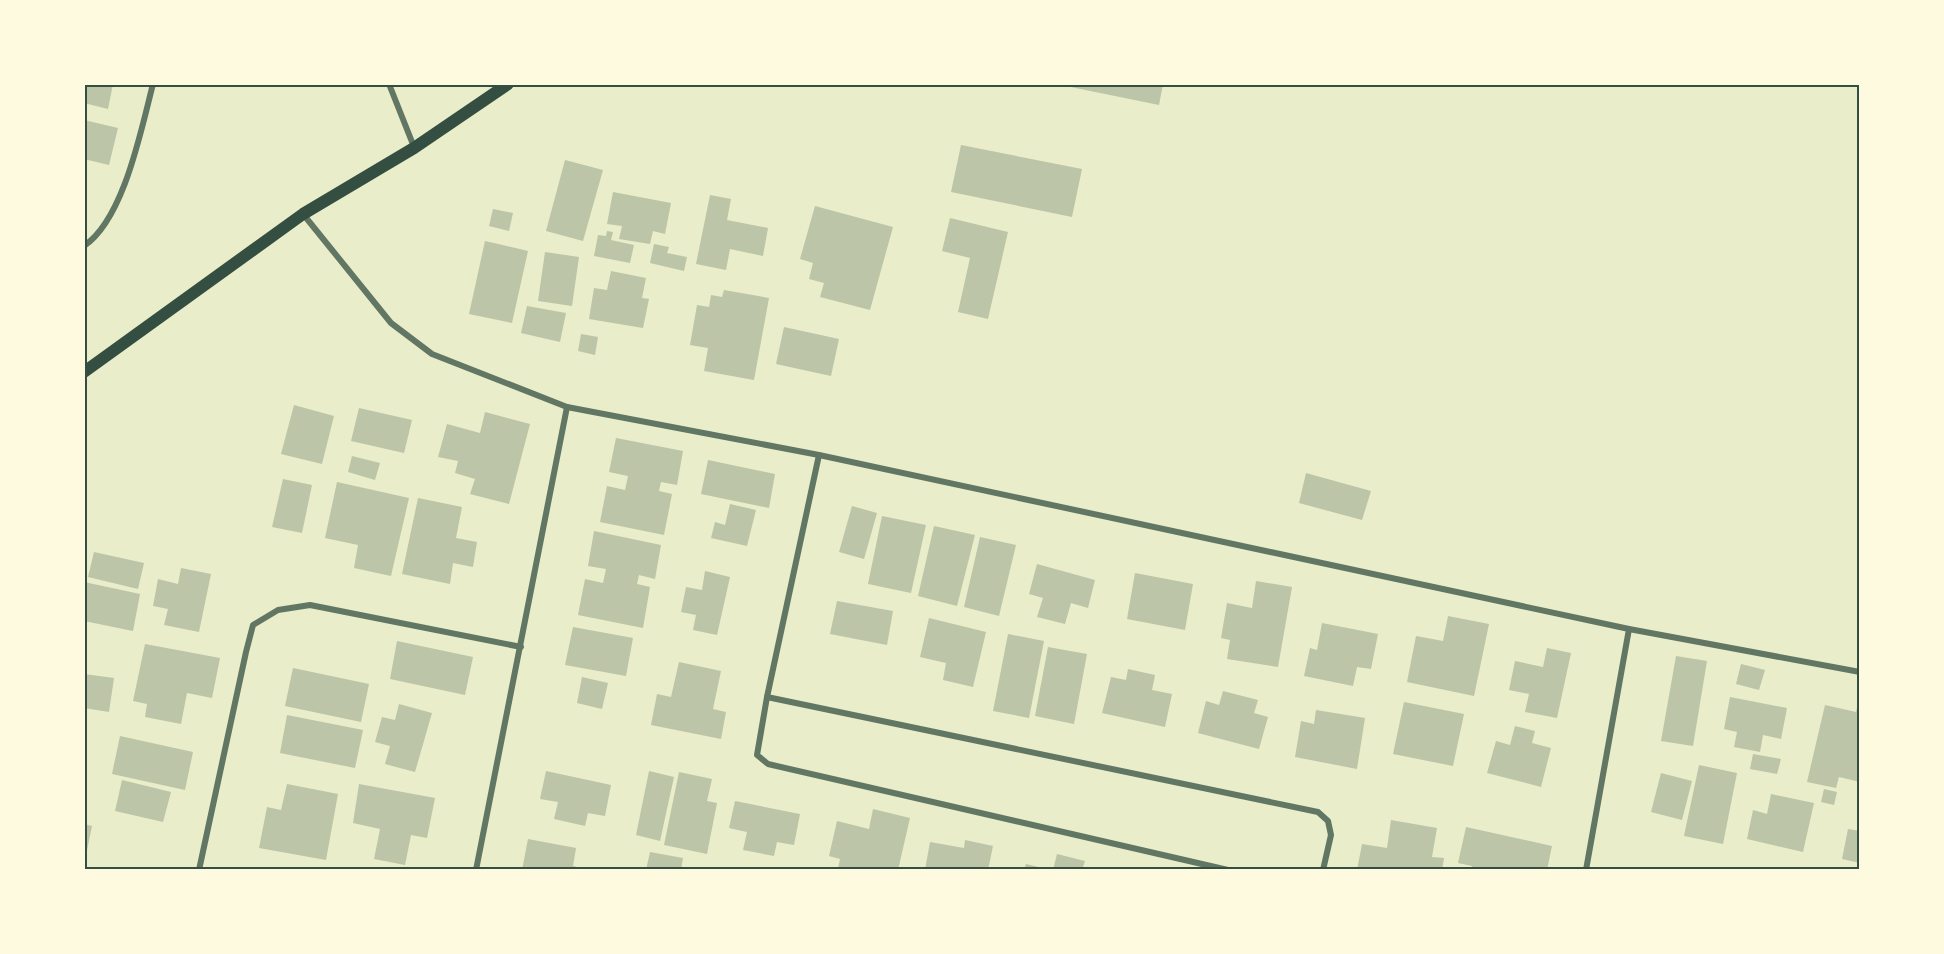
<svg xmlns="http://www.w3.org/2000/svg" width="1944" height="954" font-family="'DM Sans',sans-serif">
	<rect width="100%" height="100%" fill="#e9edc9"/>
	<g fill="#bcc5a7">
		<path d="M84 84H113L108 109 84 103Z"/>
		<path d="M1056 84H1163L1159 105Z"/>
		<path d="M84 120 118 128 109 165 84 159Z"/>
		<path d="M961 145 1082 169 1072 217 951 192Z"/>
		<path d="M565 160 603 170 583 241 546 231Z"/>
		<path d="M613 192 671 203 665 234 653 231 650 244 619 239 622 226 607 224Z"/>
		<path d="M710 195 731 199 727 220 768 228 763 256 730 249 726 270 696 264Z"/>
		<path d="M815 206 893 227 870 310 820 297 824 283 809 279 813 263 800 259Z"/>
		<path d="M493 209 513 213 509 231 489 226Z"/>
		<path d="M950 218 1008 232 988 319 958 312 970 258 942 251Z"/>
		<path d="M607 231 613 232 611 240 634 245 630 263 594 256 598 235 606 236Z"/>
		<path d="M485 241 528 251 512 323 469 314Z"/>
		<path d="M654 244 669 247 667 253 687 257 684 271 650 263Z"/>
		<path d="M545 252 579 257 572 306 538 301Z"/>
		<path d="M611 271 646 278 642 298 649 299 643 328 589 319 594 288 607 290Z"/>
		<path d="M724 290 769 298 754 380 704 371 708 348 690 345 697 305 709 307 711 295 722 297Z"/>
		<path d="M527 306 566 313 560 342 521 333Z"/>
		<path d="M784 327 839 339 831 376 776 364Z"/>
		<path d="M581 334 598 337 595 355 578 351Z"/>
		<path d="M294 405 334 416 322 464 281 454Z"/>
		<path d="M359 408 412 420 404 453 351 441Z"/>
		<path d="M485 412 530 424 509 504 470 494 475 479 455 473 458 461 438 457 447 424 480 433Z"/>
		<path d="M616 438 683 451 677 485 661 482 659 491 672 494 664 535 600 522 607 486 625 490 628 476 609 472Z"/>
		<path d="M352 456 380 463 375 480 348 472Z"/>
		<path d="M708 460 775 474 769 508 701 494Z"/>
		<path d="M1306 473 1371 491 1362 520 1299 503Z"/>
		<path d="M283 479 312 485 302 533 272 527Z"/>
		<path d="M337 482 409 498 391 576 354 568 358 545 325 538Z"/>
		<path d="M418 498 462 507 456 538 477 542 473 567 453 563 450 584 402 574Z"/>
		<path d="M730 504 756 510 747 546 711 538 715 522 725 525Z"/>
		<path d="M852 506 877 513 864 559 839 552Z"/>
		<path d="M882 516 926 525 911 593 868 584Z"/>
		<path d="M934 526 975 535 957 606 918 596Z"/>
		<path d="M594 531 661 545 655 579 639 575 637 584 650 587 643 628 578 615 585 579 603 583 606 569 588 566Z"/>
		<path d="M980 537 1016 545 999 616 964 607Z"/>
		<path d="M94 552 144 563 138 589 88 577Z"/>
		<path d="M1037 564 1095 580 1088 608 1071 603 1065 624 1037 617 1043 598 1029 594Z"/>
		<path d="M181 568 211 574 199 632 164 625 168 609 153 606 158 579 178 584Z"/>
		<path d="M705 571 730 577 717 635 693 630 696 615 681 612 686 587 702 590Z"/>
		<path d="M1135 573 1193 584 1185 630 1127 619Z"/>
		<path d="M1256 581 1292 587 1278 667 1227 659 1230 640 1221 638 1227 603 1252 608Z"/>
		<path d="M84 582 140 594 133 631 84 621Z"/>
		<path d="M837 601 893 611 887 645 830 634Z"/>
		<path d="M1448 616 1489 624 1474 696 1407 682 1416 636 1443 641Z"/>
		<path d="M929 618 986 632 973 687 943 680 946 663 920 657Z"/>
		<path d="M1322 623 1378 634 1371 669 1357 667 1353 686 1304 676 1310 648 1317 650Z"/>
		<path d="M573 627 633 638 626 676 565 665Z"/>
		<path d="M1008 634 1044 641 1029 718 993 711Z"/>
		<path d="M397 641 473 657 465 695 390 679Z"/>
		<path d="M145 644 220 658 212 698 187 693 181 724 145 717 147 704 133 701Z"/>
		<path d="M1048 647 1087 654 1074 724 1035 716Z"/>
		<path d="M1547 648 1571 653 1557 718 1525 712 1529 694 1509 690 1515 661 1543 667Z"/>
		<path d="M1676 656 1707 661 1693 746 1661 741Z"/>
		<path d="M679 662 721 671 713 709 726 712 721 739 651 725 657 694 671 697Z"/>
		<path d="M1741 664 1765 670 1759 690 1736 684Z"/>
		<path d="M293 668 369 684 361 722 285 706Z"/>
		<path d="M1128 669 1155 675 1152 690 1172 694 1165 727 1102 713 1111 677 1126 680Z"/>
		<path d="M84 674 114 678 109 712 84 708Z"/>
		<path d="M582 677 608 683 602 709 577 703Z"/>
		<path d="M1223 691 1258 700 1254 713 1268 717 1259 749 1198 733 1206 701 1219 705Z"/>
		<path d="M1730 697 1787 708 1781 739 1763 735 1760 752 1734 747 1737 732 1724 729Z"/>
		<path d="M1404 702 1464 714 1453 766 1393 754Z"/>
		<path d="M399 704 432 713 415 772 385 764 390 746 375 742 382 717 395 720Z"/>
		<path d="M1858 704H1860V782L1839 777 1836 788 1807 782 1825 705 1856 712Z"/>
		<path d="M1316 710 1365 718 1357 769 1295 757 1301 721 1314 724Z"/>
		<path d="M287 715 363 730 355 768 280 753Z"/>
		<path d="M1515 726 1535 731 1532 743 1551 748 1541 787 1487 773 1496 741 1510 745Z"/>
		<path d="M120 736 193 752 185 790 112 774Z"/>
		<path d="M1753 754 1781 759 1777 774 1750 769Z"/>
		<path d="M1699 765 1737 773 1723 844 1684 836Z"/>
		<path d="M546 771 611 785 605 816 588 813 585 826 554 819 558 802 540 799Z"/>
		<path d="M649 771 674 777 660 841 636 835Z"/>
		<path d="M679 772 712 779 707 801 717 803 707 854 664 845Z"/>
		<path d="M1661 773 1692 781 1682 820 1651 812Z"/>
		<path d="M122 780 171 792 163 822 115 811Z"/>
		<path d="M287 784 338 794 326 860 259 848 267 807 281 810Z"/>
		<path d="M359 784 435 798 427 838 411 835 405 865 374 859 380 829 353 823Z"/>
		<path d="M1824 789 1837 792 1834 805 1821 802Z"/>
		<path d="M1771 794 1814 803 1803 852 1747 839 1753 810 1767 814Z"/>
		<path d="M735 801 800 814 794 845 777 842 774 856 743 850 747 832 729 828Z"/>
		<path d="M873 809 910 818 898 870 838 869 840 859 829 856 837 821 869 829Z"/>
		<path d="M1391 820 1437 828 1432 857 1444 858 1442 870H1357L1362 844 1387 848Z"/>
		<path d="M84 824 92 826 85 860H84Z"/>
		<path d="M1466 827 1552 846 1547 870H1471L1472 866 1458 863Z"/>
		<path d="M1848 829 1860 831V863L1842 859Z"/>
		<path d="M528 839 576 848 573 866 590 870H522Z"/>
		<path d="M965 840 993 846 988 870H925L930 842 964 848Z"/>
		<path d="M650 852 683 858 681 870H646Z"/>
		<path d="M1057 854 1085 861 1082 870H1053Z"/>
		<path d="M1026 864 1047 869V870H1024Z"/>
	</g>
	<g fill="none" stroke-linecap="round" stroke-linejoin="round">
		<g stroke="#617663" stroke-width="6">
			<path d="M389 84 414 147"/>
			<path d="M303 214 391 323 432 354 567 407 819 455 1629 629 1860 672"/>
			<path d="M84 246C124 219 141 130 153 84"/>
			<path d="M819 455 767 697 757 755 768 764 1228 870"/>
			<path d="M767 697 1318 812 1328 821 1331 835 1323 870"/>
			<path d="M199 870 246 652 253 625 278 610 310 605 521 647"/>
			<path d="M476 870 567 407"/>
			<path d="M1586 870 1629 629"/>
		</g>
		<path stroke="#344e41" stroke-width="12" d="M84 372 303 214 414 148 508 84"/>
	</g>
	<rect width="1944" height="954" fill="none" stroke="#fefae0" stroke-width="171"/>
	<rect x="86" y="86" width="1772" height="782" fill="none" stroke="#344e41" stroke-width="2"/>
</svg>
